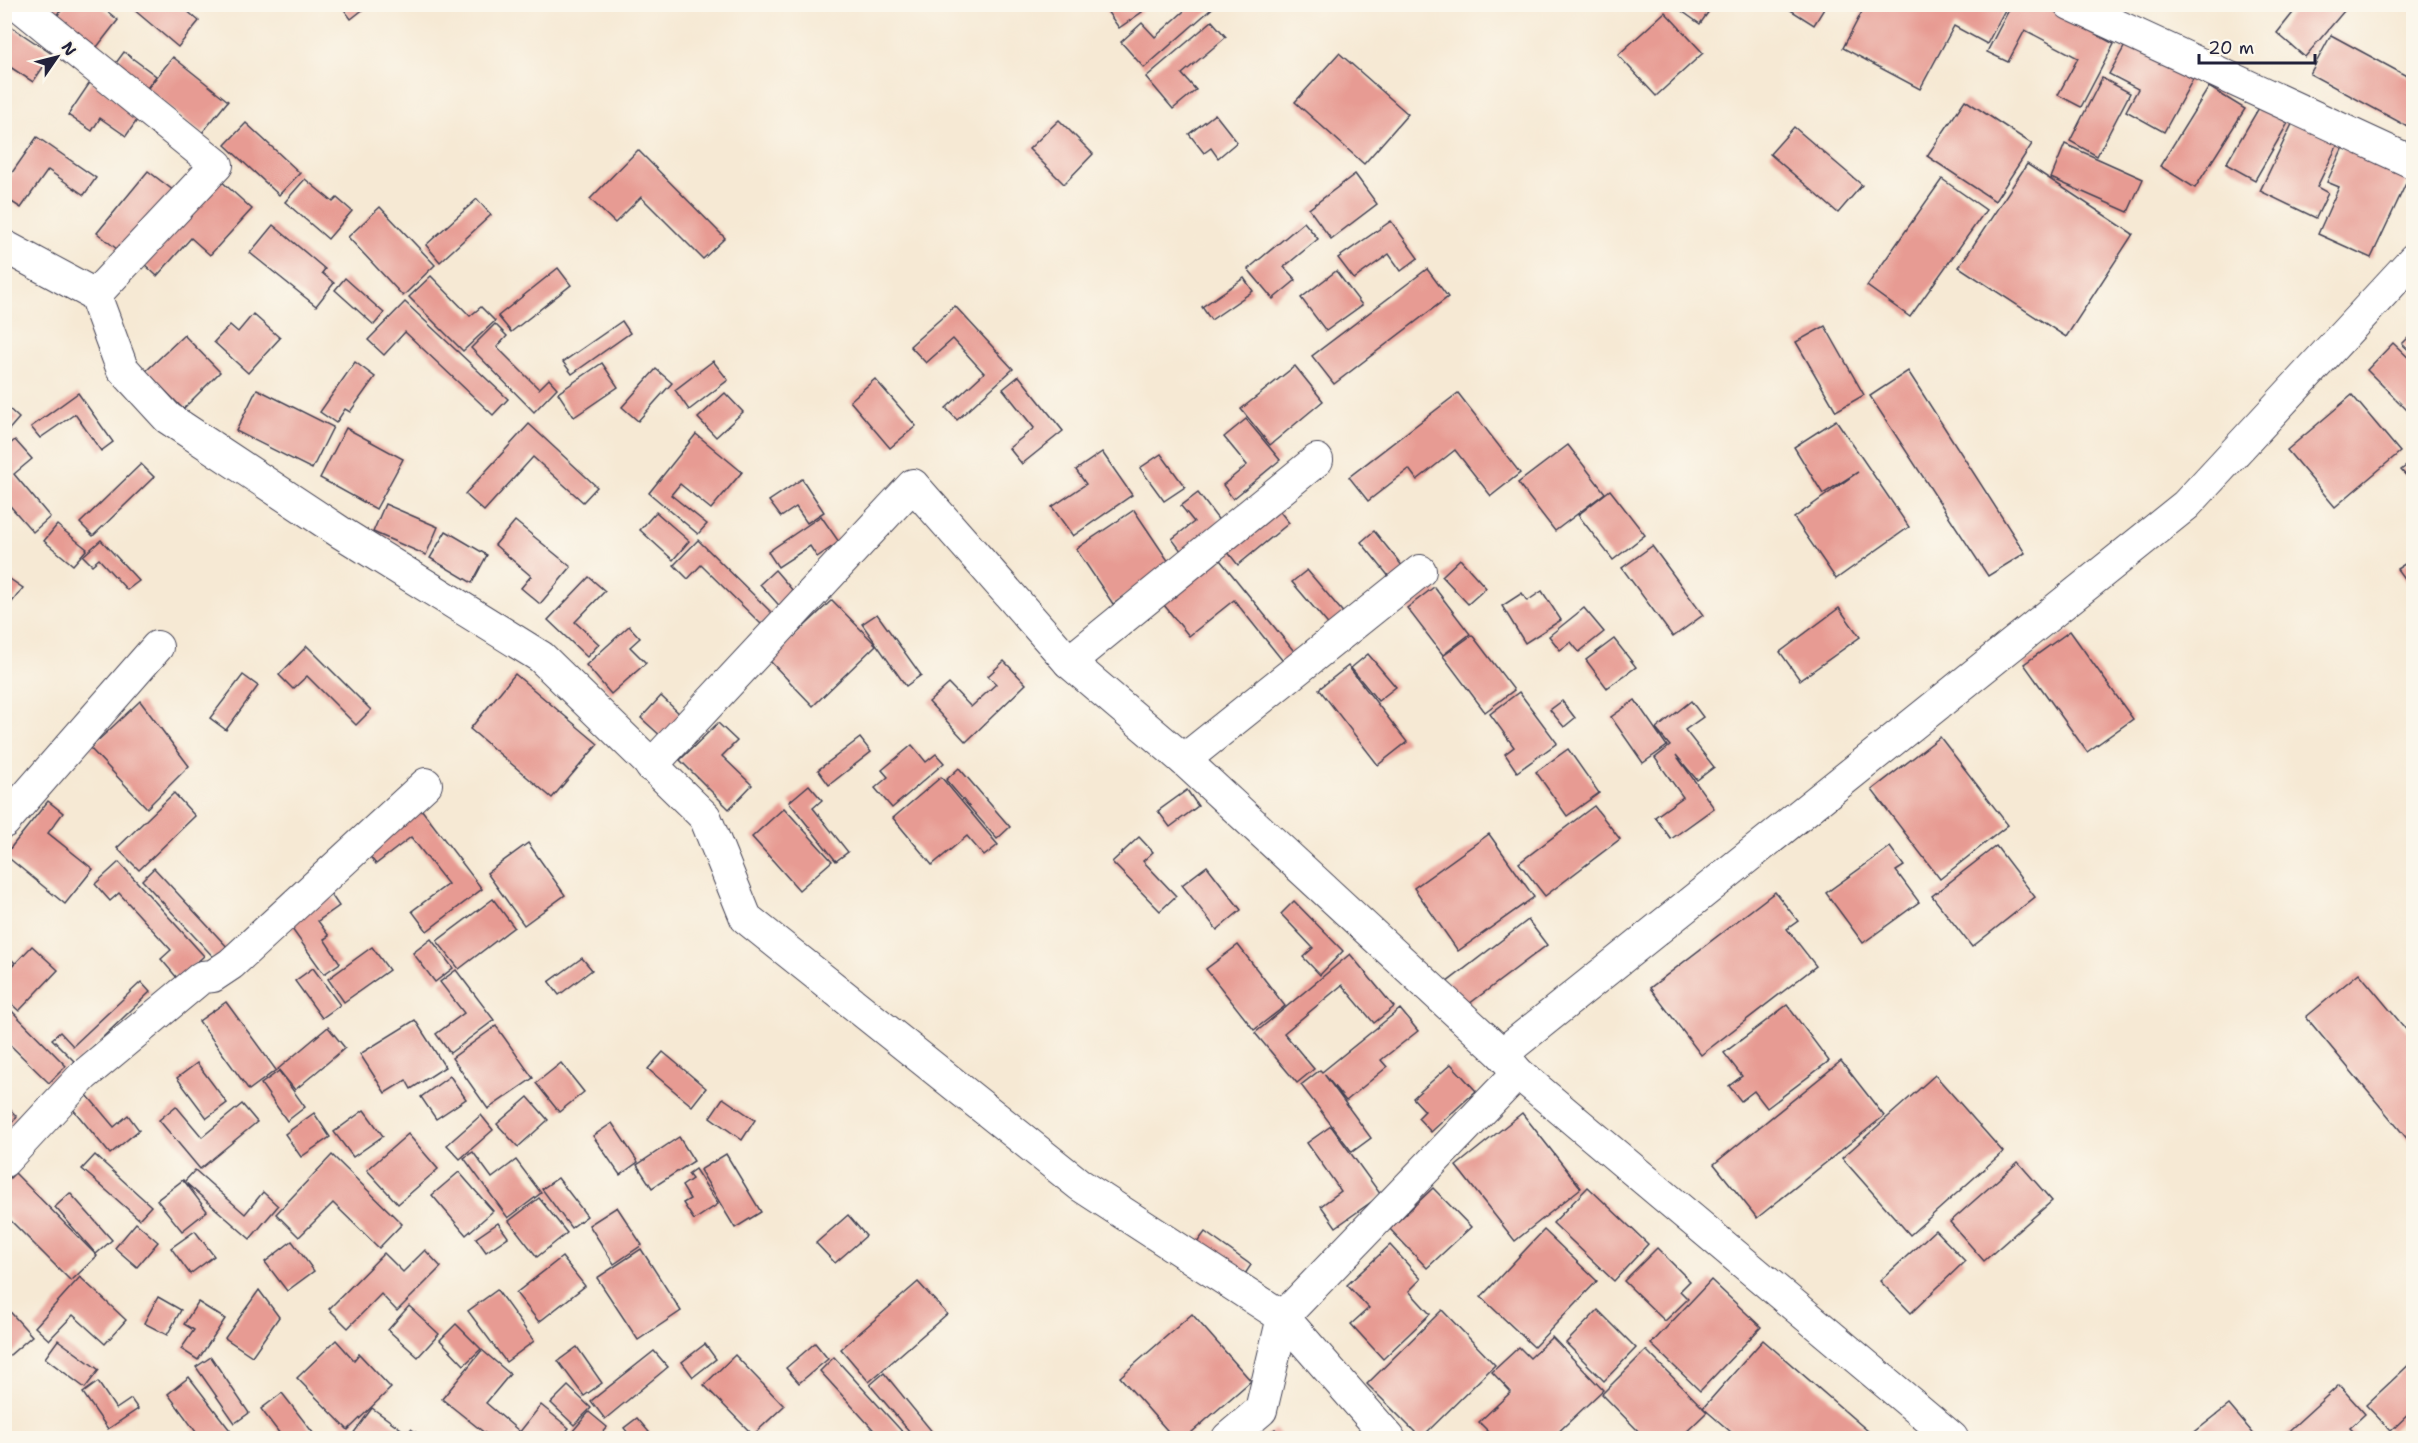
<svg xmlns="http://www.w3.org/2000/svg" width="2418" height="1443" font-family="'Shantell Sans',sans-serif">
	<rect width="100%" height="100%" fill="#fbf7ec"/>
	<filter id="ink" filterUnits="userSpaceOnUse"><feTurbulence type="fractalNoise" baseFrequency=".0167" numOctaves="2"/><feDisplacementMap in="SourceGraphic" scale="12" xChannelSelector="R" yChannelSelector="G"/><feConvolveMatrix kernelMatrix="1 2 1 2 8 2 1 2 1" color-interpolation-filters="sRGB"/></filter>
	<filter id="wash" filterUnits="userSpaceOnUse"><feTurbulence type="fractalNoise" baseFrequency=".008" numOctaves="4" result="noise"/><feDisplacementMap in="SourceGraphic" scale="24" xChannelSelector="R" yChannelSelector="G"/><feGaussianBlur stdDeviation="1.35" result="paint"/><feColorMatrix in="noise" values="0 0 0 0 0 0 0 0 0 0 0 0 0 0 0 0 0 1.4 0 .05"/><feComposite in="paint" operator="in"/></filter>
	<g filter="url(#wash)">
		<rect width="100%" height="100%" fill="#f6e9d4"/>
		<g id="blocks">
			<g fill="#e79b93">
				<path d="M35 4H64L55 18Z"/>
				<path d="M66 4H98L118 20 97 47 57 16Z"/>
				<path d="M137 4H179L199 21 178 47 133 9Z"/>
				<path d="M340 4H370L351 19Z"/>
				<path d="M1102 4H1137L1142 12 1119 28Z"/>
				<path d="M1192 4H1217L1144 68 1121 42 1142 23 1155 37Z"/>
				<path d="M1672 4H1714L1700 24Z"/>
				<path d="M1781 4H1827L1814 25Z"/>
				<path d="M1866 4H2008L1987 44 1954 26 1920 89 1843 48Z"/>
				<path d="M2012 4H2041L2114 44 2081 107 2058 95 2078 58 2025 30 2008 62 1987 52Z"/>
				<path d="M2300 4H2350L2305 57 2277 33Z"/>
				<path d="M1665 12 1703 53 1656 96 1618 55Z"/>
				<path d="M1212 21 1226 37 1182 74 1196 90 1173 109 1146 77Z"/>
				<path d="M4 22 52 54 33 82 4 63Z"/>
				<path d="M2331 35 2414 80V130L2310 74Z"/>
				<path d="M2127 42 2193 79 2164 132 2126 111 2138 89 2109 74Z"/>
				<path d="M124 52 156 76 145 91 113 67Z"/>
				<path d="M1339 53 1408 114 1364 164 1295 102Z"/>
				<path d="M173 57 228 101 202 133 147 89Z"/>
				<path d="M2102 78 2130 93 2097 156 2070 141Z"/>
				<path d="M91 81 140 116 126 136 100 118 92 131 68 115Z"/>
				<path d="M2209 87 2245 109 2195 188 2160 166Z"/>
				<path d="M1965 100 2032 144 1995 201 1927 156Z"/>
				<path d="M2260 106 2288 123 2255 180 2226 164Z"/>
				<path d="M1215 114 1237 142 1218 158 1211 148 1204 153 1189 134Z"/>
				<path d="M1059 120 1093 154 1064 184 1029 149Z"/>
				<path d="M2294 120 2339 142 2317 187 2328 193 2316 218 2260 191Z"/>
				<path d="M246 123 300 173 279 195 225 145Z"/>
				<path d="M1794 127 1862 185 1838 213 1770 154Z"/>
				<path d="M37 137 96 178 84 195 48 170 21 208 4 197V184Z"/>
				<path d="M2065 144 2143 179 2128 212 2051 178Z"/>
				<path d="M2343 147 2409 177 2371 258 2318 234 2339 187 2327 182Z"/>
				<path d="M638 150 725 238 703 259 641 197 615 223 590 199Z"/>
				<path d="M2027 164 2133 234 2066 337 1959 267Z"/>
				<path d="M148 171 174 191 123 254 97 233Z"/>
				<path d="M1355 174 1377 204 1331 239 1309 209Z"/>
				<path d="M219 179 252 209 210 255 191 238 157 276 143 263Z"/>
				<path d="M305 179 333 202 337 198 352 211 328 239 285 202Z"/>
				<path d="M1942 179 1986 210 1910 317 1867 286Z"/>
				<path d="M477 199 491 215 440 262 426 245Z"/>
				<path d="M380 207 435 265 403 296 348 237Z"/>
				<path d="M1391 221 1418 258 1401 271 1389 254 1354 279 1338 258Z"/>
				<path d="M1304 222 1318 239 1284 267 1296 280 1273 299 1248 269Z"/>
				<path d="M273 225 325 269 322 273 334 283 316 306 250 253Z"/>
				<path d="M558 268 571 285 511 332 498 316Z"/>
				<path d="M1427 269 1448 297 1334 384 1312 356Z"/>
				<path d="M1336 271 1362 305 1326 331 1301 298Z"/>
				<path d="M431 276 470 316 481 307 495 321 463 351 409 297Z"/>
				<path d="M345 278 384 313 374 325 335 290Z"/>
				<path d="M1244 278 1253 291 1211 320 1202 307Z"/>
				<path d="M405 302 508 399 493 415 405 332 384 355 368 340Z"/>
				<path d="M955 306 1013 369 957 420 946 408 984 373 953 339 926 363 910 346Z"/>
				<path d="M253 314 280 338 248 373 214 342 230 325 238 332Z"/>
				<path d="M622 321 630 333 572 374 563 362Z"/>
				<path d="M495 324 507 336 497 347 539 389 549 379 557 388 534 412 471 348Z"/>
				<path d="M1825 326 1864 395 1836 411 1796 342Z"/>
				<path d="M2414 332V355L2402 344Z"/>
				<path d="M184 335 220 372 183 409 146 371Z"/>
				<path d="M2393 343 2414 363V417L2367 370Z"/>
				<path d="M713 361 728 380 689 410 675 390Z"/>
				<path d="M355 362 375 377 350 412 345 409 336 423 320 412Z"/>
				<path d="M602 363 618 387 574 417 558 393Z"/>
				<path d="M1295 366 1323 401 1270 445 1241 409Z"/>
				<path d="M656 369 672 383 638 421 622 407Z"/>
				<path d="M1908 371 2025 553 1988 576 1870 396Z"/>
				<path d="M1019 376 1063 431 1022 464 1009 448 1034 428 1003 389Z"/>
				<path d="M875 379 916 426 890 448 850 401Z"/>
				<path d="M257 389 333 427 312 469 236 431Z"/>
				<path d="M78 393 113 442 101 451 75 414 40 438 31 427Z"/>
				<path d="M725 393 743 412 716 437 698 418Z"/>
				<path d="M1458 393 1520 473 1491 496 1455 450 1417 480 1409 469 1368 501 1349 477Z"/>
				<path d="M2352 395 2400 452 2335 507 2287 450Z"/>
				<path d="M4 404 19 418 6 433 4 431Z"/>
				<path d="M1246 419 1280 460 1233 499 1223 485 1247 465 1224 437Z"/>
				<path d="M1836 420 1909 527 1836 579 1794 518 1858 472 1823 494 1794 447Z"/>
				<path d="M529 424 597 487 583 502 533 457 484 511 465 494Z"/>
				<path d="M346 428 403 459 376 509 320 478Z"/>
				<path d="M696 434 742 472 711 509 680 484 671 495 707 524 698 534 649 493Z"/>
				<path d="M15 440 32 459 14 474 50 517 33 532 4 499V449Z"/>
				<path d="M1568 445 1605 493 1555 531 1518 483Z"/>
				<path d="M1102 452 1132 495 1073 536 1052 507 1086 484 1076 470Z"/>
				<path d="M1161 454 1185 487 1164 501 1140 468Z"/>
				<path d="M2414 460V484L2401 470Z"/>
				<path d="M141 464 154 477 93 536 80 523Z"/>
				<path d="M802 479 824 512 807 523 796 507 781 517 769 501Z"/>
				<path d="M1610 490 1645 535 1613 560 1578 515Z"/>
				<path d="M1198 493 1224 527 1185 556 1172 539 1194 522 1181 506Z"/>
				<path d="M385 504 438 527 426 555 373 532Z"/>
				<path d="M1274 504 1289 523 1238 565 1223 546Z"/>
				<path d="M1134 510 1171 565 1113 604 1076 549Z"/>
				<path d="M656 512 689 541 673 560 640 530Z"/>
				<path d="M821 516 839 542 817 557 810 546 778 567 768 552Z"/>
				<path d="M515 521 571 567 540 604 521 588 531 576 495 545Z"/>
				<path d="M57 525 87 549 73 565 44 541Z"/>
				<path d="M446 531 487 555 472 583 430 558Z"/>
				<path d="M1374 531 1408 573 1395 584 1361 542Z"/>
				<path d="M101 540 139 581 127 590 99 559 92 565 83 556Z"/>
				<path d="M698 540 773 614 762 625 701 565 688 579 674 565Z"/>
				<path d="M1652 546 1703 615 1673 637 1622 568Z"/>
				<path d="M1216 555 1297 655 1286 665 1234 600 1189 636 1160 600Z"/>
				<path d="M2414 558V592L2397 569Z"/>
				<path d="M1460 559 1486 588 1468 604 1442 576Z"/>
				<path d="M775 570 800 599 785 612 760 584Z"/>
				<path d="M1307 570 1346 616 1332 629 1292 582Z"/>
				<path d="M4 575 23 588 9 606 4 602Z"/>
				<path d="M589 577 605 591 575 622 599 644 587 657 548 620Z"/>
				<path d="M1434 587 1470 634 1443 655 1407 608Z"/>
				<path d="M1542 591 1561 620 1525 643 1502 606 1522 593 1527 601Z"/>
				<path d="M832 600 876 645 813 706 769 660Z"/>
				<path d="M1584 608 1604 632 1579 652 1571 642 1560 650 1549 636Z"/>
				<path d="M1839 608 1860 637 1800 680 1780 652Z"/>
				<path d="M877 614 921 675 906 686 862 624Z"/>
				<path d="M629 626 640 638 630 647 646 663 611 694 586 665Z"/>
				<path d="M2070 631 2133 719 2087 752 2024 664Z"/>
				<path d="M1472 635 1514 690 1485 712 1443 656Z"/>
				<path d="M1614 639 1636 667 1607 688 1586 660Z"/>
				<path d="M307 646 371 710 356 725 307 676 293 689 279 675Z"/>
				<path d="M1368 654 1396 687 1378 701 1351 668Z"/>
				<path d="M1004 661 1026 684 966 742 929 702 949 684 971 707 996 684 988 676Z"/>
				<path d="M1348 666 1407 742 1378 765 1319 689Z"/>
				<path d="M515 674 598 744 552 798 470 729Z"/>
				<path d="M243 675 258 686 226 730 210 718Z"/>
				<path d="M1519 692 1557 743 1517 772 1505 754 1514 747 1490 714Z"/>
				<path d="M661 696 683 717 663 738 641 718Z"/>
				<path d="M1635 700 1667 746 1643 763 1611 717Z"/>
				<path d="M140 701 189 766 147 808 90 748Z"/>
				<path d="M1562 701 1575 718 1564 727 1550 710Z"/>
				<path d="M1691 701 1703 717 1685 730 1714 767 1697 780 1676 755 1714 808 1671 839 1655 817 1683 797 1655 758 1670 746 1656 729Z"/>
				<path d="M718 723 737 741 722 756 752 785 729 809 680 760Z"/>
				<path d="M1940 737 2008 825 1940 879 1872 790Z"/>
				<path d="M860 738 871 752 829 785 818 770Z"/>
				<path d="M912 745 926 762 936 754 944 763 892 808 875 788 888 777 882 770Z"/>
				<path d="M1568 749 1599 793 1567 816 1536 772Z"/>
				<path d="M959 768 1010 827 997 839 946 780Z"/>
				<path d="M941 777 998 845 984 856 967 836 932 865 893 818Z"/>
				<path d="M809 785 822 800 813 808 848 852 836 861 789 802Z"/>
				<path d="M1187 790 1198 806 1170 827 1158 811Z"/>
				<path d="M174 793 195 816 139 870 117 848Z"/>
				<path d="M48 801 63 813 48 833 93 869 65 904 5 855Z"/>
				<path d="M418 805 482 889 427 931 412 911 448 884 411 837 376 864 362 847Z"/>
				<path d="M1594 806 1620 839 1545 896 1519 863Z"/>
				<path d="M784 808 832 861 799 890 752 837Z"/>
				<path d="M1489 834 1534 897 1458 951 1414 888Z"/>
				<path d="M1139 837 1153 852 1143 861 1176 896 1160 911 1112 862Z"/>
				<path d="M528 843 565 895 524 925 487 873Z"/>
				<path d="M1996 846 2035 897 1972 947 1932 896Z"/>
				<path d="M1890 847 1904 866 1896 871 1919 902 1863 943 1826 893Z"/>
				<path d="M119 862 204 956 178 979 161 959 171 950 119 893 110 901 95 884Z"/>
				<path d="M1207 866 1241 910 1217 930 1182 885Z"/>
				<path d="M154 868 230 950 218 962 142 880Z"/>
				<path d="M1775 892 1798 921 1787 929 1816 966 1701 1055 1650 988Z"/>
				<path d="M330 893 339 906 318 921 329 936 324 939 340 963 324 974 287 922Z"/>
				<path d="M493 899 514 927 459 969 437 941Z"/>
				<path d="M1294 901 1343 951 1320 975 1303 957 1313 948 1281 914Z"/>
				<path d="M1528 920 1547 945 1465 1007 1446 983Z"/>
				<path d="M431 939 453 968 435 982 413 953Z"/>
				<path d="M1238 945 1285 1006 1254 1030 1206 969Z"/>
				<path d="M32 946 58 970 19 1011 4 997V975Z"/>
				<path d="M372 947 389 970 344 1002 328 979Z"/>
				<path d="M4 952 15 963 4 973Z"/>
				<path d="M1350 954 1394 1007 1374 1023 1342 985 1284 1033 1314 1069 1297 1083 1255 1033Z"/>
				<path d="M582 958 592 970 559 995 549 982Z"/>
				<path d="M313 968 340 1005 322 1018 295 981Z"/>
				<path d="M456 970 494 1020 450 1053 436 1034 464 1013 440 982Z"/>
				<path d="M2359 973 2414 1039V1147L2306 1017Z"/>
				<path d="M141 982 150 992 76 1063 52 1039 60 1032 73 1046Z"/>
				<path d="M226 1002 276 1070 249 1090 199 1021Z"/>
				<path d="M4 1003 66 1066 49 1083 4 1039Z"/>
				<path d="M1787 1005 1829 1061 1767 1108 1754 1091 1741 1101 1729 1086 1742 1076 1724 1053Z"/>
				<path d="M1400 1009 1418 1031 1381 1060 1387 1067 1346 1101 1324 1074 1371 1138 1352 1152 1301 1085 1320 1070 1322 1072Z"/>
				<path d="M415 1020 445 1067 411 1089 406 1080 385 1093 360 1054Z"/>
				<path d="M496 1026 533 1078 488 1109 452 1058Z"/>
				<path d="M328 1027 345 1048 295 1090 278 1069Z"/>
				<path d="M663 1052 706 1088 692 1106 648 1069Z"/>
				<path d="M1841 1061 1884 1116 1757 1218 1714 1164Z"/>
				<path d="M197 1063 227 1103 207 1118 177 1078Z"/>
				<path d="M561 1063 584 1092 559 1112 536 1083Z"/>
				<path d="M1451 1064 1476 1091 1431 1132 1418 1118 1425 1111 1413 1098Z"/>
				<path d="M279 1071 305 1107 287 1121 261 1084Z"/>
				<path d="M1935 1075 2003 1152 1910 1235 1842 1158Z"/>
				<path d="M450 1076 466 1099 436 1119 421 1097Z"/>
				<path d="M87 1095 114 1127 128 1115 139 1130 110 1154 72 1108Z"/>
				<path d="M528 1097 548 1120 518 1147 497 1124Z"/>
				<path d="M723 1098 755 1120 742 1140 710 1117Z"/>
				<path d="M5 1104 17 1117 5 1130Z"/>
				<path d="M242 1104 257 1122 200 1169 159 1120 176 1106 202 1137Z"/>
				<path d="M364 1110 383 1136 353 1157 334 1132Z"/>
				<path d="M314 1113 330 1137 301 1157 285 1134Z"/>
				<path d="M1522 1113 1581 1188 1515 1241 1456 1166Z"/>
				<path d="M481 1115 493 1130 460 1159 447 1145Z"/>
				<path d="M612 1123 638 1162 620 1175 593 1136Z"/>
				<path d="M1331 1126 1381 1195 1336 1227 1321 1206 1341 1191 1307 1143Z"/>
				<path d="M408 1134 438 1169 398 1204 367 1170Z"/>
				<path d="M679 1137 694 1161 652 1188 637 1165Z"/>
				<path d="M473 1152 492 1178 516 1160 541 1193 508 1218 464 1158Z"/>
				<path d="M726 1154 761 1212 735 1228 700 1170Z"/>
				<path d="M95 1155 151 1206 139 1219 82 1169Z"/>
				<path d="M332 1155 402 1224 379 1248 333 1203 299 1237 276 1214Z"/>
				<path d="M2018 1162 2052 1201 1984 1261 1950 1222Z"/>
				<path d="M695 1169 718 1204 694 1220 683 1203 690 1199 682 1186 692 1179 688 1174Z"/>
				<path d="M195 1170 245 1214 263 1192 278 1206 250 1239 185 1182 207 1211 182 1231 157 1200 183 1180 184 1182Z"/>
				<path d="M459 1172 493 1211 466 1235 432 1195Z"/>
				<path d="M15 1173 97 1256 71 1281 4 1214V1184Z"/>
				<path d="M558 1178 587 1216 571 1228 542 1189Z"/>
				<path d="M1588 1187 1648 1244 1614 1281 1553 1223Z"/>
				<path d="M1433 1188 1471 1227 1427 1268 1390 1229Z"/>
				<path d="M70 1193 112 1240 96 1254 55 1207Z"/>
				<path d="M539 1198 567 1233 537 1257 509 1221Z"/>
				<path d="M617 1207 642 1245 614 1264 589 1225Z"/>
				<path d="M848 1215 866 1236 835 1263 816 1243Z"/>
				<path d="M136 1223 158 1242 137 1267 115 1248Z"/>
				<path d="M498 1223 508 1237 486 1252 476 1238Z"/>
				<path d="M1544 1230 1597 1281 1534 1347 1481 1297Z"/>
				<path d="M1935 1230 1965 1261 1911 1313 1880 1281Z"/>
				<path d="M195 1231 214 1256 190 1274 171 1248Z"/>
				<path d="M1205 1232 1251 1265 1243 1277 1196 1244Z"/>
				<path d="M292 1241 314 1271 287 1291 265 1262Z"/>
				<path d="M1390 1245 1421 1279 1409 1291 1430 1314 1383 1359 1351 1324 1369 1308 1347 1285Z"/>
				<path d="M1657 1248 1690 1281 1680 1291 1688 1299 1665 1321 1624 1281Z"/>
				<path d="M641 1249 681 1311 638 1340 597 1278Z"/>
				<path d="M425 1250 441 1267 397 1311 381 1294 348 1328 329 1309 384 1253 403 1272Z"/>
				<path d="M562 1257 585 1286 539 1322 516 1293Z"/>
				<path d="M80 1277 126 1320 105 1344 73 1315 49 1340 35 1327Z"/>
				<path d="M1711 1280 1761 1327 1700 1391 1651 1344Z"/>
				<path d="M918 1282 947 1314 869 1382 841 1349Z"/>
				<path d="M259 1290 279 1317 252 1356 225 1338Z"/>
				<path d="M497 1290 534 1341 506 1362 468 1311Z"/>
				<path d="M158 1297 181 1310 167 1335 144 1323Z"/>
				<path d="M198 1302 225 1319 198 1360 181 1349 194 1330 184 1324Z"/>
				<path d="M4 1305 32 1336 4 1360Z"/>
				<path d="M409 1306 439 1334 418 1357 388 1330Z"/>
				<path d="M1442 1310 1495 1365 1421 1438 1367 1384Z"/>
				<path d="M1598 1310 1636 1348 1604 1381 1566 1343Z"/>
				<path d="M1192 1314 1251 1381 1185 1438H1174L1120 1377Z"/>
				<path d="M456 1324 481 1349 464 1365 440 1340Z"/>
				<path d="M1552 1337 1603 1390 1552 1438H1495L1479 1422 1511 1392 1492 1372 1519 1347 1530 1358Z"/>
				<path d="M58 1340 99 1370 85 1388 45 1358Z"/>
				<path d="M336 1340 354 1360 359 1354 391 1388 348 1430 297 1378Z"/>
				<path d="M1763 1340 1876 1438H1738L1703 1408Z"/>
				<path d="M815 1343 828 1359 799 1383 786 1368Z"/>
				<path d="M705 1344 716 1359 693 1377 682 1362Z"/>
				<path d="M577 1347 602 1383 584 1396 558 1361Z"/>
				<path d="M482 1350 510 1374 486 1403 519 1431 513 1438H491L442 1399Z"/>
				<path d="M1646 1350 1707 1412 1680 1438H1645L1602 1394Z"/>
				<path d="M654 1351 668 1367 605 1419 591 1401Z"/>
				<path d="M735 1355 784 1406 753 1435 704 1385Z"/>
				<path d="M211 1357 249 1413 235 1423 196 1367Z"/>
				<path d="M834 1357 908 1438H881L820 1371Z"/>
				<path d="M2414 1360V1409L2391 1431 2366 1405Z"/>
				<path d="M884 1373 934 1434 928 1438H915L870 1385Z"/>
				<path d="M189 1377 236 1438H187L196 1432 168 1394Z"/>
				<path d="M98 1382 116 1409 131 1399 138 1409 108 1429 83 1393Z"/>
				<path d="M2339 1385 2365 1414 2350 1428 2360 1438H2281Z"/>
				<path d="M568 1386 591 1408 574 1425 551 1403Z"/>
				<path d="M282 1393 317 1438H283L261 1409Z"/>
				<path d="M541 1405 569 1428 560 1438H515Z"/>
				<path d="M2229 1405 2257 1438H2187Z"/>
				<path d="M372 1408 401 1429 394 1438H350Z"/>
				<path d="M589 1412 607 1427 597 1438H567Z"/>
				<path d="M637 1418 654 1438H632L624 1428Z"/>
				<path d="M411 1429 424 1438H405Z"/>
				<path d="M1275 1429 1283 1438H1263Z"/>
			</g>
		</g>
	</g>
	<g filter="url(#ink)">
		<use href="#blocks" fill-opacity="0" stroke="#424052" stroke-width="1.5"/>
		<g fill="none" stroke-linecap="round" stroke-linejoin="round">
			<defs>
				<g id="minor">
					<path d="M18 4 217 165 95 295"/>
					<path d="M2070 4 2414 163"/>
					<path d="M4 246 95 295 122 368 168 418 340 532 541 657 705 817 746 918 1080 1185 1283 1317 1389 1438"/>
					<path d="M1069 662 1317 460"/>
					<path d="M1184 760 1420 571"/>
					<path d="M651 766 913 485 1069 662 1184 760 1502 1054 1518 1073 1952 1438"/>
					<path d="M4 822 157 647"/>
					<path d="M1502 1054 2186 505 2414 259"/>
					<path d="M4 1161 83 1076 202 977 213 976 231 964 426 784"/>
					<path d="M1228 1438 1261 1410 1283 1317 1518 1073"/>
				</g>
			</defs>
			<use href="#minor" stroke="#424052" stroke-width="34"/>
			<use href="#minor" stroke="#fff" stroke-width="32"/>
		</g>
	</g>
	<rect width="2418" height="1443" fill="none" stroke="#fbf7ec" stroke-width="24"/>
	<g transform="translate(57 57) rotate(55)" stroke="#fbf7ec" stroke-width="4.5" paint-order="stroke">
	<path d="M0-4.5L10 22L0 15L-10 22Z" fill="#22223b"/>
	<text y="-9" font-size="16" font-weight="bold" text-anchor="middle" fill="#22223b">N</text>
	</g>
	<path d="M2199 54v9h116v-9" fill="none" stroke="#22223b" stroke-width="3"/>
	<text x="2208" y="54" font-size="18" fill="#22223b" stroke="#fbf7ec" stroke-width="4.5" paint-order="stroke">20 m</text>
</svg>
